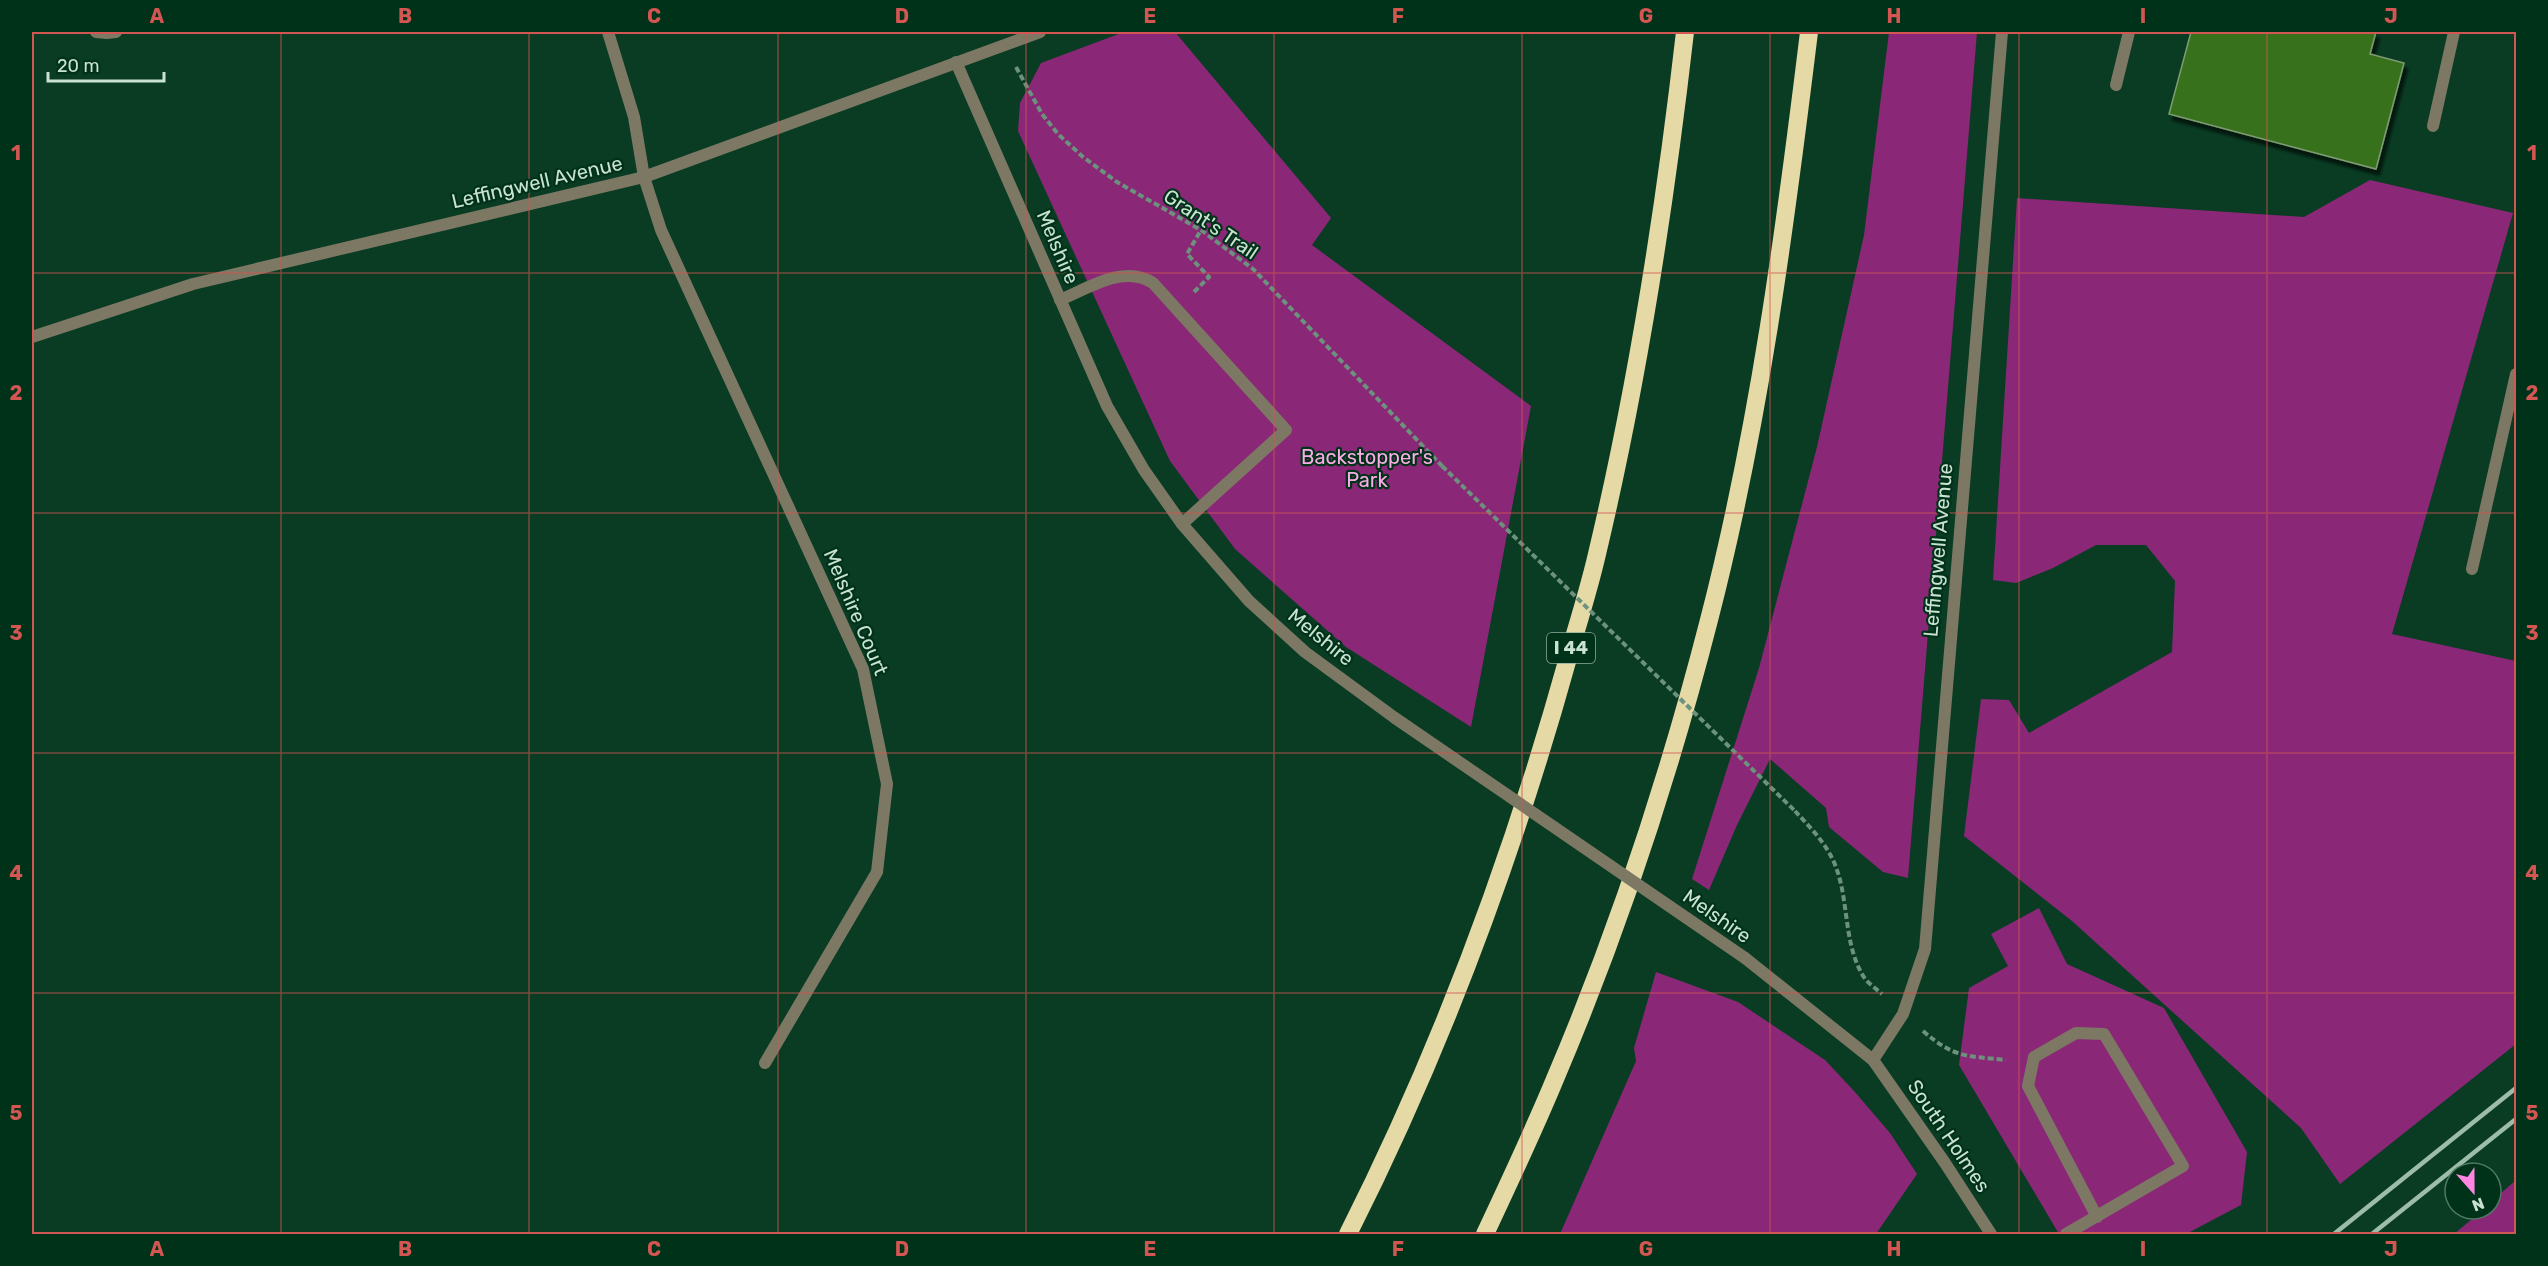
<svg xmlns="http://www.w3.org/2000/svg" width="2548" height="1266" font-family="Rubik,sans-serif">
	<defs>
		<filter id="shadow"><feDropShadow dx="3.5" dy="6" stdDeviation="1.5" flood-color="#0009"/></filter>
	</defs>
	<rect width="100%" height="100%" fill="#093c23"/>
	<g fill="#8a2877">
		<path d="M1124 32H1175L1331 218 1312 245 1531 406 1471 727 1346 647 1235 549 1170 461 1018 131 1020 103 1041 63Z"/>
		<path d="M1889 32H1977L1908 878 1883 872 1829 827 1826 808 1770 759 1737 825 1709 890 1692 879 1759 668 1817 447 1864 235Z"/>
		<path d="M2370 180 2513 213 2392 634 2516 661V1044L2340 1184 2301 1128 2072 921 1964 836 1981 699 2009 700 2029 733 2172 652 2175 581 2146 545H2096L2053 568 2016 583 1993 580 2017 198 2304 217Z"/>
		<path d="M2039 908 2067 964 2164 1008 2247 1152 2241 1205 2186 1234H2059L1959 1065 1969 988 2008 966 1991 934Z"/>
		<path d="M1656 972 1738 1002 1825 1060 1854 1091 1890 1133 1917 1174 1876 1234H1560L1636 1061 1634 1048Z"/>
		<path d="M2516 1180V1234H2454L2484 1209H2491V1202Z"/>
	</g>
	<path fill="#39711b" stroke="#7e9c72" stroke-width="1.5" filter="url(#shadow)" d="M2191 32H2376L2370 54 2404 63 2376 169 2169 114Z"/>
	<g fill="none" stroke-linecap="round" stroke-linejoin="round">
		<g stroke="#6c917c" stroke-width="4" stroke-dasharray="6 3" stroke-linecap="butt">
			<path d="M1016 67 1042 114 1058 134 1083 157 1117 182 1201 230 1253 269 1442 466"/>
			<path d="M1194 292 1209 277 1187 254 1201 230"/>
			<path d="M1795 811C1808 825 1823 840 1832 858 1850 894 1842 939 1862 974 1866 982 1875 988 1882 994"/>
			<path d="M1923 1031C1954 1058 1967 1056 2006 1060"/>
		</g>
		<g stroke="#7d7864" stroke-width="12">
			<path d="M2116 85 2129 32"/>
			<path d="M2433 126 2454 32"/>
			<path d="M1060 300C1089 288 1124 264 1153 283L1286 430 1182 524"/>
			<path d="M2472 569 2516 374"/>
			<path d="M2066 1234 2183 1166 2104 1034 2076 1033 2034 1057 2028 1086 2097 1217"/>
		</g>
		<g stroke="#7d7864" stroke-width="12">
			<path d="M96 32 107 33 116 32"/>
			<path d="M608 32 634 117 644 177 661 230 863 669 887 784 877 872 765 1063"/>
			<path d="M956 62 1107 406 1144 470 1182 524 1249 601 1305 652 1395 718"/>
			<path d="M32 337 193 284 644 177 1040 32"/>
			<path d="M1745 958 1873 1060 1945 1163 1991 1234"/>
			<path d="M1873 1060 1903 1014 1925 949 2002 32"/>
		</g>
		<g stroke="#e5daa6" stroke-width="18">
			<path d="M1348 1234C1441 1050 1513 856 1568 658 1578 623 1589 589 1597 554 1638 382 1665 207 1685 32"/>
			<path d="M1485 1234C1509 1183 1533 1132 1555 1079 1618 931 1669 776 1709 620 1759 427 1785 229 1809 32"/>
		</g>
		<g stroke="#9dbca9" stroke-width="4.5">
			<path d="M2334 1234 2516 1088"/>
			<path d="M2372 1234 2516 1119"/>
		</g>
		<path stroke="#6c917c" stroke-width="4" stroke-dasharray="6 3" stroke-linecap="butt" d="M1442 466 1795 811"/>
		<path stroke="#7d7864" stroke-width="12" d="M1395 718 1745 958"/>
	</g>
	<path fill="none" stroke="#d35652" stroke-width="1.5" stroke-opacity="0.55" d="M281 32V1234M529 32V1234M778 32V1234M1026 32V1234M1274 32V1234M1522 32V1234M1770 32V1234M2019 32V1234M2267 32V1234M32 273H2516M32 513H2516M32 753H2516M32 993H2516"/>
	<g text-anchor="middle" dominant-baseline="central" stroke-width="4.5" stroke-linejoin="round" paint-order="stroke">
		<rect fill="#00321a" stroke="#8dad9a" stroke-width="1.5" x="1547" y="633" width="48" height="30" rx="4.5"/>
		<g font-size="18" font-weight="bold" fill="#c9e2d1">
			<text x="1571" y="648">I 44</text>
		</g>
		<g font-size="20" fill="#c9e2d1" stroke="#00321a">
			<text transform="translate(537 182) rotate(-13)">Leffingwell Avenue</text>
			<text transform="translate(1211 224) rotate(34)">Grant's Trail</text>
			<text transform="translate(1058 247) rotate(67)">Melshire</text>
			<text transform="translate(1938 550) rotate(-85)">Leffingwell Avenue</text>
			<text transform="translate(856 612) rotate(67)">Melshire Court</text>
			<text transform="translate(1321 637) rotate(39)">Melshire</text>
			<text transform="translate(1717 916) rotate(35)">Melshire</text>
			<text transform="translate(1949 1136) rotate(56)">South Holmes</text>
		</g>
		<g font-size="20" fill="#faace5" stroke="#00321a">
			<text x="1367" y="457">Backstopper's<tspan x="1367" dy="23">Park</tspan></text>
		</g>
	</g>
	<rect width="2548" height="1266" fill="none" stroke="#00321a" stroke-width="66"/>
	<g transform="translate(2473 1191) rotate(159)"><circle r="28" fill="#00321a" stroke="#507863" stroke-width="1.5"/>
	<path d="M0-4.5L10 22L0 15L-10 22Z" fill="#fe86e1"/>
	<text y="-9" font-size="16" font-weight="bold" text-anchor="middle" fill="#c9e2d1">N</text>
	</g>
	<path d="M48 72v9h116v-9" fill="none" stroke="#c9e2d1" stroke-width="3"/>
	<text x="57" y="72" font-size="18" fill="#c9e2d1" stroke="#00321a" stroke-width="4.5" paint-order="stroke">20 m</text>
	<rect x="33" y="33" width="2482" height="1200" fill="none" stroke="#d35652" stroke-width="2"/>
	<g font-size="20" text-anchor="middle" font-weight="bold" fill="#d35652">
		<text x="157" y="23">A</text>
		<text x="405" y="23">B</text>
		<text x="654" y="23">C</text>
		<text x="902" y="23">D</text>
		<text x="1150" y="23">E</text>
		<text x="1398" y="23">F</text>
		<text x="1646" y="23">G</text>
		<text x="1894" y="23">H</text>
		<text x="2143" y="23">I</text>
		<text x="2391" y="23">J</text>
		<text x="16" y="160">1</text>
		<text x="2532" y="160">1</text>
		<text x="16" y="400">2</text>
		<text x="2532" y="400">2</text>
		<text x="16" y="640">3</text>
		<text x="2532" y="640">3</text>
		<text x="16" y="880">4</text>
		<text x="2532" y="880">4</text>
		<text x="16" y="1120">5</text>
		<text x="2532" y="1120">5</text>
		<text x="157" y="1256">A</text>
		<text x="405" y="1256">B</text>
		<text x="654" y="1256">C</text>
		<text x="902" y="1256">D</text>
		<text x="1150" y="1256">E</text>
		<text x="1398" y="1256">F</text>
		<text x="1646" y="1256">G</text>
		<text x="1894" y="1256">H</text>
		<text x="2143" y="1256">I</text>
		<text x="2391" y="1256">J</text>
	</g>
</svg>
